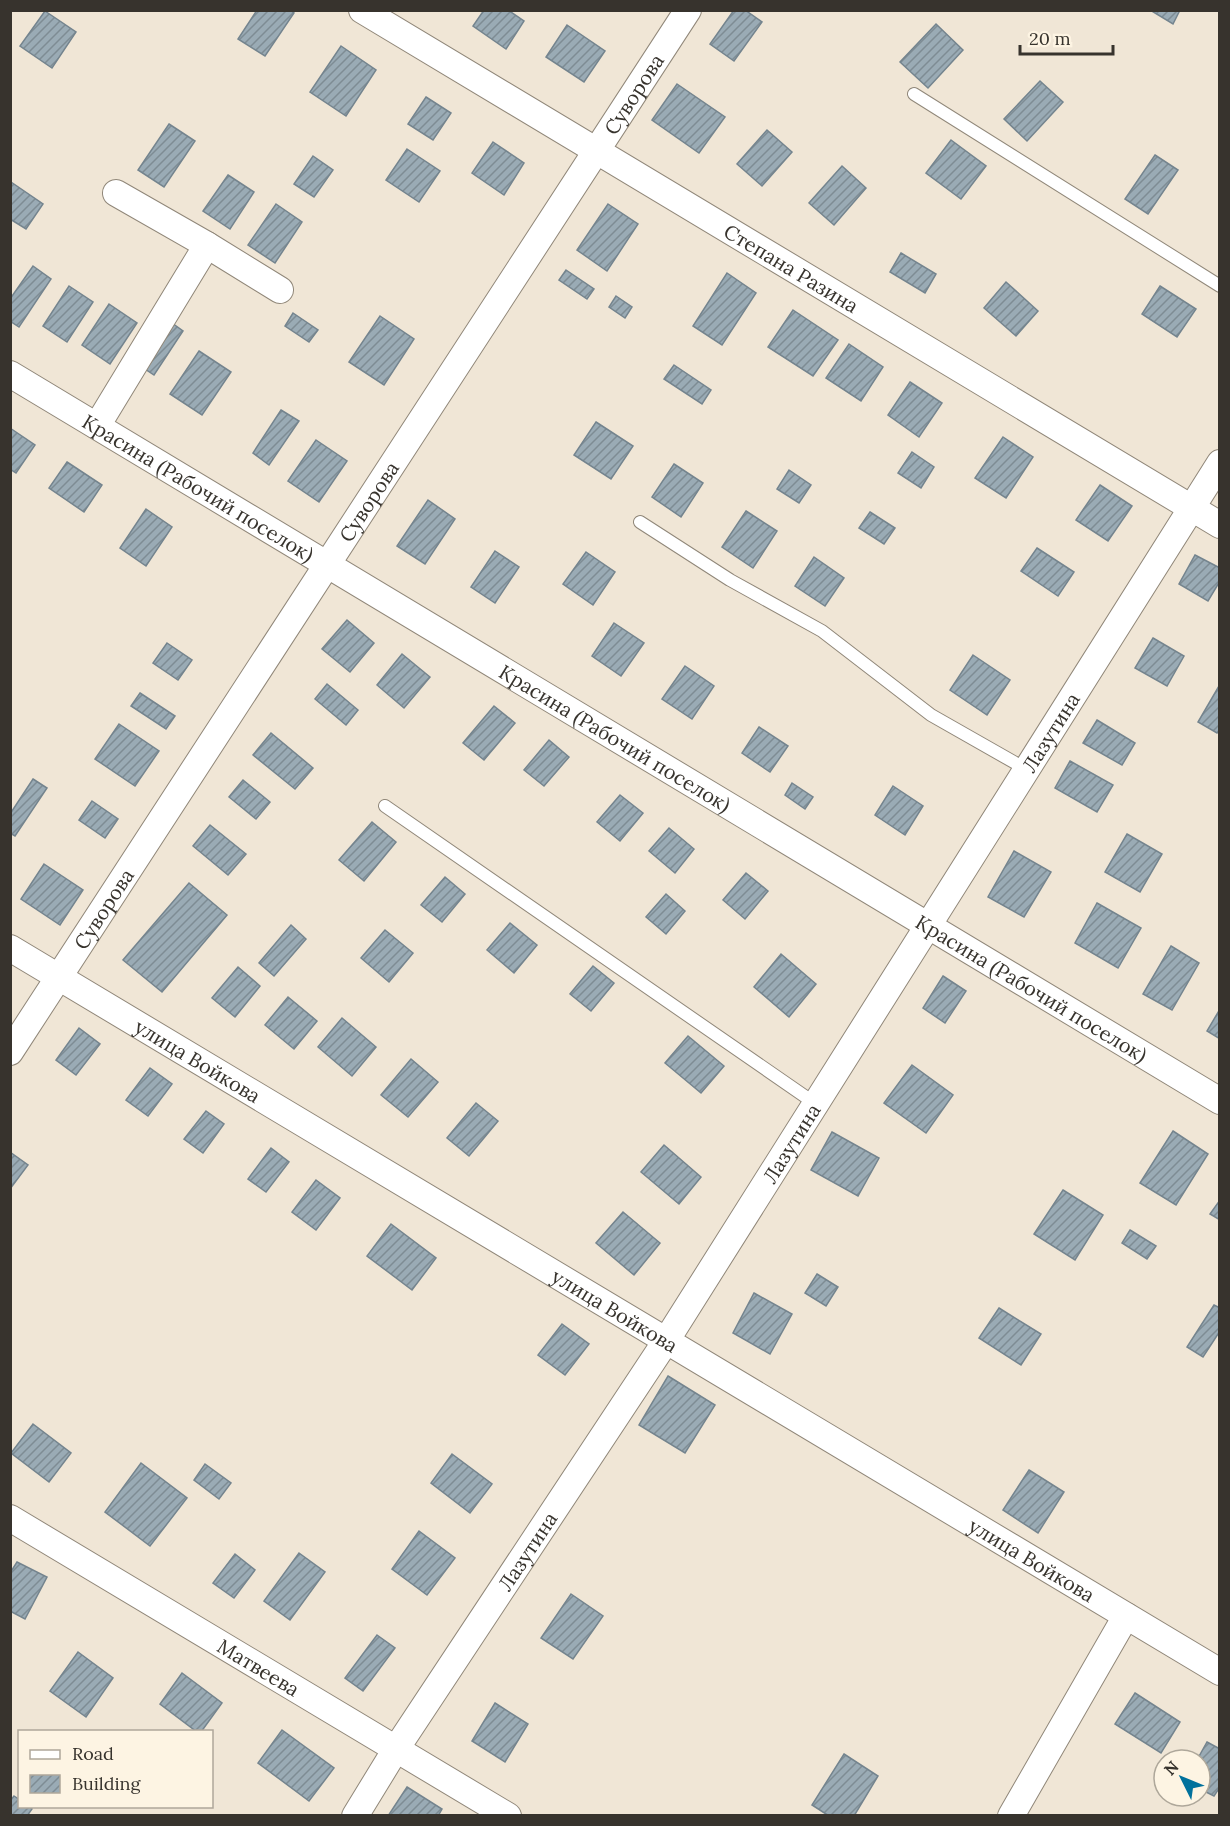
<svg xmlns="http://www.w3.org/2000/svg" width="1230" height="1826" font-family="Lora,serif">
	<defs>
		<pattern id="building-hatch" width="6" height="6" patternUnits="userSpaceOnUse" patternTransform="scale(1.5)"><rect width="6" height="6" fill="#9aabb5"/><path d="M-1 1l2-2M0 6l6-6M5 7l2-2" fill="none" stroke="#7e8c94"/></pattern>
	</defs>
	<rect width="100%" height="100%" fill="#f0e6d6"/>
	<g fill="url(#building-hatch)" stroke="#74848e" stroke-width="1.5">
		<path d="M257 10H290L294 13 265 56 238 39Z"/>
		<path d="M484 10H508L524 21 506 49 473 26Z"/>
		<path d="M734 10H745L762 22 734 61 710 44Z"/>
		<path d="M1150 10H1180L1173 24Z"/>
		<path d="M45 11 76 32 52 68 20 46Z"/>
		<path d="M936 24 963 50 928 88 900 62Z"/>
		<path d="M567 25 605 51 584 82 546 57Z"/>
		<path d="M341 46 376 70 346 116 310 92Z"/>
		<path d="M1040 81 1063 102 1027 141 1004 119Z"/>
		<path d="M677 84 725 117 699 153 652 120Z"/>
		<path d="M426 97 451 113 433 140 408 124Z"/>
		<path d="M169 124 195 141 164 187 138 170Z"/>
		<path d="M767 130 792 152 762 186 737 164Z"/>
		<path d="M951 140 986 166 961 199 926 173Z"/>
		<path d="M493 142 524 163 504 195 472 173Z"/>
		<path d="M407 149 440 171 419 202 386 180Z"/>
		<path d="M1155 155 1178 170 1148 214 1125 199Z"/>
		<path d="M313 156 333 170 314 197 294 184Z"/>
		<path d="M842 166 866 188 834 225 809 203Z"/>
		<path d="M228 175 254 192 230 229 203 211Z"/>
		<path d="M11 182 43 204 26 229 10 219Z"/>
		<path d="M276 204 302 222 275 263 248 245Z"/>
		<path d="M608 204 638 224 607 271 577 250Z"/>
		<path d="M901 253 936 274 925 293 890 272Z"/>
		<path d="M33 266 51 279 19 327 10 321V299Z"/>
		<path d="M566 270 594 289 587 299 559 280Z"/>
		<path d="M727 273 756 293 722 345 693 326Z"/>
		<path d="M1006 282 1038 311 1016 336 984 308Z"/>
		<path d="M69 286 93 302 67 342 43 326Z"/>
		<path d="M1160 286 1196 309 1177 337 1142 314Z"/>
		<path d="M616 296 632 307 625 318 609 307Z"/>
		<path d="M109 304 137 323 110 364 82 345Z"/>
		<path d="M793 310 838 340 813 376 768 347Z"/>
		<path d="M293 313 318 330 309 342 285 326Z"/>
		<path d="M380 316 414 339 384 385 349 362Z"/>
		<path d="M172 323 183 331 154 375 142 367Z"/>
		<path d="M849 344 883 367 861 401 826 378Z"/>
		<path d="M199 351 231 372 202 415 170 394Z"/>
		<path d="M674 365 711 390 702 404 664 379Z"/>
		<path d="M910 382 942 403 919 437 888 415Z"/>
		<path d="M281 410 299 421 269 465 253 453Z"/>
		<path d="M596 422 633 446 611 479 574 455Z"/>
		<path d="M10 428 35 445 16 473 10 469Z"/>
		<path d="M1003 437 1033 457 1006 498 975 478Z"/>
		<path d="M316 440 347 461 319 502 288 481Z"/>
		<path d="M912 452 934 467 921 488 898 473Z"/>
		<path d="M67 462 102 485 84 512 49 488Z"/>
		<path d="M674 464 703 483 681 517 652 497Z"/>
		<path d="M789 470 811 485 799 503 777 489Z"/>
		<path d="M1100 485 1132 506 1108 541 1076 520Z"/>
		<path d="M428 500 455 519 425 564 397 546Z"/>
		<path d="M146 509 172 527 146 566 120 548Z"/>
		<path d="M746 511 777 531 753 568 722 547Z"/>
		<path d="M870 512 895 528 884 544 859 528Z"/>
		<path d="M1037 548 1074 572 1058 596 1021 571Z"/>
		<path d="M495 551 519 567 495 603 471 587Z"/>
		<path d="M586 552 615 572 593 605 563 584Z"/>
		<path d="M1195 555 1220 568V581L1208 601 1179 584Z"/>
		<path d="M814 557 844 578 825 606 795 586Z"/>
		<path d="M347 620 374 643 350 672 322 649Z"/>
		<path d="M614 623 644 643 621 676 592 656Z"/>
		<path d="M1153 638 1184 656 1167 686 1135 668Z"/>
		<path d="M167 643 192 660 178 680 153 663Z"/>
		<path d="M402 654 430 677 404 708 377 685Z"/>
		<path d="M973 655 1010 680 987 715 950 690Z"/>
		<path d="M685 666 714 686 692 719 662 699Z"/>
		<path d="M327 684 358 710 346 725 315 699Z"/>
		<path d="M1219 686 1220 729 1217 733 1198 722Z"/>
		<path d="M140 693 175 716 166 729 131 706Z"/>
		<path d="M494 706 515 723 484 760 463 743Z"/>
		<path d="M1097 720 1135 743 1122 765 1083 743Z"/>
		<path d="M119 724 159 751 135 786 95 759Z"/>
		<path d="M759 727 788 746 770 772 742 753Z"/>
		<path d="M271 733 313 768 295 789 253 755Z"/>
		<path d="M549 740 569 757 544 786 524 770Z"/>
		<path d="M1070 761 1113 785 1097 812 1055 788Z"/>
		<path d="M33 779 47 788 15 836 10 833V814Z"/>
		<path d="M243 780 270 802 256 819 229 797Z"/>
		<path d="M792 783 813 797 805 809 785 795Z"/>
		<path d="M893 786 923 806 905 835 875 815Z"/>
		<path d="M620 795 643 813 620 841 597 822Z"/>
		<path d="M92 801 118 819 105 838 79 820Z"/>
		<path d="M372 822 396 842 364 881 339 860Z"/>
		<path d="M210 825 246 854 228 875 193 846Z"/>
		<path d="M669 828 694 849 675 873 649 851Z"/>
		<path d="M1127 834 1162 854 1140 892 1105 872Z"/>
		<path d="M1014 851 1051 872 1024 917 988 897Z"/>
		<path d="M44 864 83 890 60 925 21 899Z"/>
		<path d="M746 873 768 891 745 919 723 900Z"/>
		<path d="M445 877 465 894 442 922 421 905Z"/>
		<path d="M189 883 227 915 162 992 123 960Z"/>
		<path d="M666 894 685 911 666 934 646 917Z"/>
		<path d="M1097 903 1141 928 1118 968 1075 943Z"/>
		<path d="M510 923 537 945 514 973 487 950Z"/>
		<path d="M291 925 306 939 274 976 259 963Z"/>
		<path d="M385 930 413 953 389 982 361 958Z"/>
		<path d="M1171 946 1199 963 1172 1010 1143 994Z"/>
		<path d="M781 954 816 984 789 1017 754 987Z"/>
		<path d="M593 966 614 983 591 1011 570 994Z"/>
		<path d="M238 967 260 986 235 1017 212 998Z"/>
		<path d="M943 976 966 991 945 1023 923 1008Z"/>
		<path d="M288 997 317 1021 294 1049 265 1025Z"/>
		<path d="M1220 1009V1039L1207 1031Z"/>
		<path d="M342 1018 376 1047 352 1076 318 1047Z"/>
		<path d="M79 1028 100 1044 76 1075 56 1060Z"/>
		<path d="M688 1036 724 1066 701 1093 665 1063Z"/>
		<path d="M411 1059 438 1082 408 1117 381 1095Z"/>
		<path d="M912 1065 953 1095 926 1133 884 1103Z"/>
		<path d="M150 1068 172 1084 148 1116 126 1100Z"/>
		<path d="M476 1103 498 1121 469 1156 447 1138Z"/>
		<path d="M206 1111 224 1124 203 1153 184 1139Z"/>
		<path d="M1173 1131 1208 1154 1176 1205 1140 1183Z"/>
		<path d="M832 1132 879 1158 858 1196 811 1170Z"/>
		<path d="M664 1145 701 1177 679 1204 641 1172Z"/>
		<path d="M271 1148 289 1162 266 1192 248 1179Z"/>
		<path d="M10 1152 28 1165 10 1189Z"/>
		<path d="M316 1180 340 1198 316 1230 292 1212Z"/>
		<path d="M1063 1190 1103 1215 1075 1260 1034 1234Z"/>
		<path d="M1220 1200V1220L1210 1214Z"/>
		<path d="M623 1212 660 1243 634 1275 596 1243Z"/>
		<path d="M391 1224 436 1258 412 1290 367 1256Z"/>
		<path d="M1130 1230 1156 1246 1147 1259 1122 1243Z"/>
		<path d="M817 1274 838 1287 826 1306 805 1293Z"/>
		<path d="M754 1293 792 1314 770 1354 733 1333Z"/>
		<path d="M1214 1305 1220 1308V1331L1203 1357 1187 1347Z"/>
		<path d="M999 1308 1041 1334 1021 1365 979 1338Z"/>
		<path d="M562 1324 589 1344 565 1375 538 1355Z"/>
		<path d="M668 1376 715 1405 685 1453 639 1425Z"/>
		<path d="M33 1424 71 1453 49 1482 11 1453Z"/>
		<path d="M452 1454 492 1484 470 1513 431 1483Z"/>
		<path d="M141 1463 187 1498 150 1546 105 1512Z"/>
		<path d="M205 1464 231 1483 219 1499 194 1480Z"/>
		<path d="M1029 1470 1064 1492 1038 1533 1003 1510Z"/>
		<path d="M419 1531 455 1558 427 1595 392 1569Z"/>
		<path d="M299 1553 325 1572 290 1620 264 1601Z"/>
		<path d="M235 1554 255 1570 234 1598 213 1583Z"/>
		<path d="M17 1562 47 1577 25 1619 10 1611V1573Z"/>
		<path d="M571 1594 603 1616 573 1659 541 1638Z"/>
		<path d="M377 1635 395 1648 363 1691 345 1678Z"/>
		<path d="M78 1652 113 1678 86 1717 50 1691Z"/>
		<path d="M182 1673 222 1703 201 1732H197L160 1704Z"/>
		<path d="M1135 1693 1180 1722 1161 1753 1115 1724Z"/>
		<path d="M495 1703 528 1724 505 1762 472 1741Z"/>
		<path d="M282 1730 334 1768 309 1801 258 1763Z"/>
		<path d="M1207 1742 1220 1749V1787L1214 1796 1200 1789V1760H1197Z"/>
		<path d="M844 1754 878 1776 854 1816H829L812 1805Z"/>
		<path d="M407 1787 442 1809 438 1816H388Z"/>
		<path d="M14 1796 20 1800V1806H28L32 1809 27 1816H10V1801Z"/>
	</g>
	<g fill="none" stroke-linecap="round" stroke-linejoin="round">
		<defs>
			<g id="service">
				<path d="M914 94 1220 286"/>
				<path d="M640 522 730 580 822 631 931 715 1026 769"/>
				<path d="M385 806 816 1104"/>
			</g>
			<g id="minor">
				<path id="s1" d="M362 10 1220 525"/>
				<path d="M207 245 280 290"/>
				<path id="s2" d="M10 374 1220 1101"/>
				<path d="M97 426 207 245 116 193"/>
				<path id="s3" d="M10 948 1220 1672"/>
				<path id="s4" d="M10 1052 688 10"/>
				<path id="s5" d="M10 1518 508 1816"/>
				<path id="s6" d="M355 1816 396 1749 666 1341 1220 463"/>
				<path d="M1011 1816 1126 1616"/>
			</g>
		</defs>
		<use href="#service" stroke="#908779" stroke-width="14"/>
		<use href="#minor" stroke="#908779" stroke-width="28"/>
		<use href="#service" stroke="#fff" stroke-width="12"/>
		<use href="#minor" stroke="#fff" stroke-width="26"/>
	</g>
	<g text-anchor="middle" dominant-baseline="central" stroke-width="5" stroke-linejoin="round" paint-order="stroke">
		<g font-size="20" fill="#37332d" stroke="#fdf4e3">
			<text stroke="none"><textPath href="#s4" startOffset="1143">Суворова</textPath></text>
			<text stroke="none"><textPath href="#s1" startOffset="501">Степана Разина</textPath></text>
			<text stroke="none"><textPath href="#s2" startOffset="220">Красина (Рабочий поселок)</textPath></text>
			<text stroke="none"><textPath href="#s4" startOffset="657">Суворова</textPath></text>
			<text stroke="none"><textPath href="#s6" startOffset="1288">Лазутина</textPath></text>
			<text stroke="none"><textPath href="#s2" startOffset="706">Красина (Рабочий поселок)</textPath></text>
			<text stroke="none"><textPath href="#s4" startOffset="171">Суворова</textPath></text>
			<text stroke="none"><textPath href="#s2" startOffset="1192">Красина (Рабочий поселок)</textPath></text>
			<text stroke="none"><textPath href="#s3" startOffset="219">улица Войкова</textPath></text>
			<text stroke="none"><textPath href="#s6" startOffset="802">Лазутина</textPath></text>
			<text stroke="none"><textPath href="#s3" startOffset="705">улица Войкова</textPath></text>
			<text stroke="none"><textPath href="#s6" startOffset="316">Лазутина</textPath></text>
			<text stroke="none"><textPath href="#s3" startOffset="1191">улица Войкова</textPath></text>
			<text stroke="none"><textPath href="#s5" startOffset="290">Матвеева</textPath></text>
		</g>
	</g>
	<rect width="1230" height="1826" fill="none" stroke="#37332d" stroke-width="24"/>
	<rect x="18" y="1730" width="195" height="78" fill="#fdf4e3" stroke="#aea79a" stroke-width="1.5"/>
	<rect x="30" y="1750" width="30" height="9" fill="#ffffff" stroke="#aea79a" stroke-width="1.5"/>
	<text x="72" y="1760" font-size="18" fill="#37332d">Road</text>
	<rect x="30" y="1775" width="30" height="18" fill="url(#building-hatch)" stroke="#aea79a" stroke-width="1.5"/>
	<text x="72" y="1790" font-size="18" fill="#37332d">Building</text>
	<g transform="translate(1182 1778) rotate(313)"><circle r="28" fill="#fdf4e3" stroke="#aea79a" stroke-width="1.5"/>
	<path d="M0-4.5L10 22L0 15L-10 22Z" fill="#01719c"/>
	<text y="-9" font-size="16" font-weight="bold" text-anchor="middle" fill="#37332d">N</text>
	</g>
	<path d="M1020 45v9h93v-9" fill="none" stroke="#37332d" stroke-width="3"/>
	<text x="1029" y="45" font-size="18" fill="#37332d" stroke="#fdf4e3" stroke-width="4.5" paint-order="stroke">20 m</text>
</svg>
